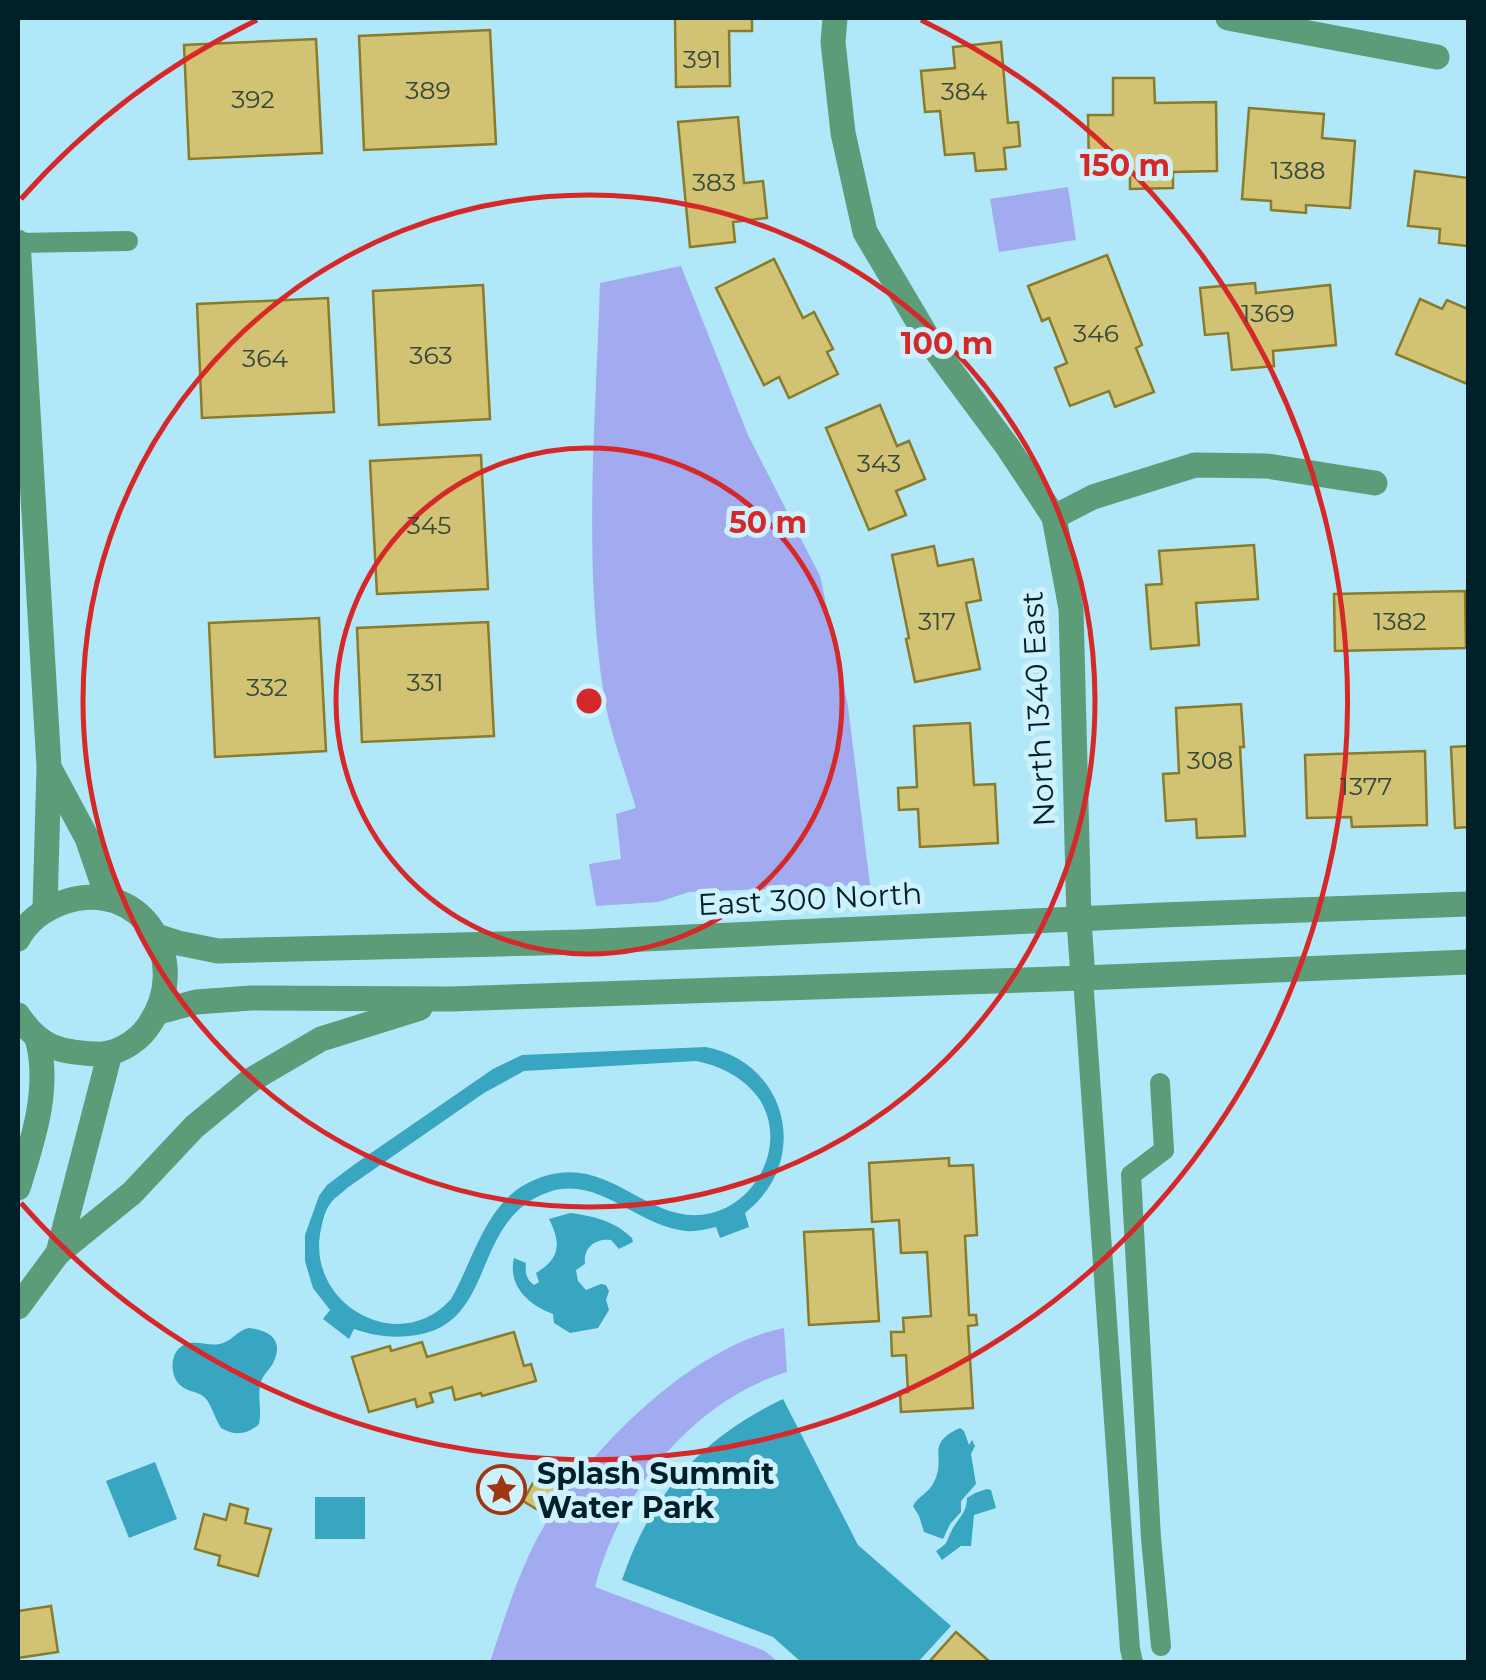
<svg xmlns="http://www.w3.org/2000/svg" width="1486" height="1680" font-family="Montserrat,sans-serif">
	<rect width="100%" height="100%" fill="#b0e8f9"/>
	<g fill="#a2aaf0">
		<path d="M1068 187 1076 240 999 252 990 199Z"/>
		<path d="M681 266 748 435 820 576 848 706 870 885 689 892 658 902 596 906 589 864 621 859 616 814 636 808C625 771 608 727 603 690 583 556 596 417 600 283Z"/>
		<path d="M784 1328 787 1372C692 1401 619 1493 595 1587L765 1651 778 1662H490C505 1618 519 1569 543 1528 589 1449 692 1346 784 1328Z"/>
	</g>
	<g fill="#38a5c1" fill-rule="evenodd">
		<path d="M706 1047C789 1063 811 1162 745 1213L749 1227 720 1238 716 1227C706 1229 696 1232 686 1231 638 1227 599 1175 549 1192 472 1218 496 1318 422 1334 397 1339 378 1337 354 1329L349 1339 323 1319 330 1310 313 1288 305 1261V1235L319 1196 327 1185 355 1164 493 1069 522 1055ZM696 1061C721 1066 745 1078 760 1100 789 1147 753 1211 700 1215 638 1219 602 1144 526 1184 485 1206 473 1261 451 1299 401 1356 309 1307 320 1234 322 1224 324 1212 330 1204 334 1198 342 1193 347 1188L484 1093 524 1071Z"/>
		<path d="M570 1213C593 1216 615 1221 632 1238L633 1242 619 1249 611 1240C595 1238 583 1248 585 1264L576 1270 578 1281 586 1290 601 1284 606 1285 609 1291 606 1300 609 1310 598 1328 570 1333 554 1323 553 1314C530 1306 507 1286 514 1258L526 1263C525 1273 526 1279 534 1285L539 1282 536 1273C561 1258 561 1243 549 1219Z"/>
		<path d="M249 1328C268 1330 284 1339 274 1361 271 1369 263 1374 261 1382 257 1393 262 1410 259 1424 247 1435 235 1436 221 1428 215 1419 213 1409 207 1400 199 1390 188 1393 180 1385 169 1375 170 1351 184 1345 197 1339 210 1348 223 1343 234 1339 238 1330 249 1328Z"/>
		<path d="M783 1399 858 1545 951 1626 918 1662H801L773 1637 622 1580C651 1494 701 1438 783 1399Z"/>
		<path d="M960 1428 964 1431 969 1445 972 1440 975 1446 971 1454 976 1484 961 1501V1512L950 1524 943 1539 924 1532 919 1516 913 1506C918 1496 929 1493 934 1482 947 1457 924 1444 960 1428Z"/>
		<path d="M155 1462 177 1519 129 1538 106 1481Z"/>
		<path d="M987 1489 991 1490 996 1508 974 1515 971 1546H961L942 1560 936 1551C950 1542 945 1543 952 1530 958 1518 967 1513 967 1498L975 1493Z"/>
		<rect x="315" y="1497" width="50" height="42"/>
	</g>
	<g fill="#d2c273" stroke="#8a7b29" stroke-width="2.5">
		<path d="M675 18H752V31H729L730 86 676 87Z"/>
		<path d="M490 30 496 144 364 150 359 36Z"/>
		<path d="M316 39 322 153 189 159 184 45Z"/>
		<path d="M1001 42 1008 123 1018 122 1020 146 1004 148 1006 169 976 171 974 153 945 155 940 111 925 112 921 71 955 68 953 47Z"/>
		<path d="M1113 78H1154L1155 103 1216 102 1217 171 1173 172V188L1130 189V169H1089L1088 115H1113Z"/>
		<path d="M1249 108 1324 114 1322 138 1355 141 1350 208 1306 205V213L1271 210V201L1242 199Z"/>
		<path d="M738 117 744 183 763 181 767 218 733 222 735 242 690 247 678 122Z"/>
		<path d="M1415 171 1468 178V246L1439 243 1440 229 1408 226Z"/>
		<path d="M1107 255 1142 345 1136 348 1154 392 1115 407 1109 391 1070 406 1055 368 1067 363 1049 318 1042 321 1028 286Z"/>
		<path d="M774 259 803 318 814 312 833 349 827 352 838 374 789 398 779 377 764 385 716 288Z"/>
		<path d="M1255 283 1256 293 1330 285 1336 345 1273 351 1274 366 1232 370 1228 333 1205 335 1200 288Z"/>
		<path d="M483 285 490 419 379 425 373 291Z"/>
		<path d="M328 298 334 412 202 418 197 304Z"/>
		<path d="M1420 299 1442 309 1447 300 1468 309 1467 384 1396 354Z"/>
		<path d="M880 405 897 446 909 441 925 479 896 491 906 515 869 530 826 428Z"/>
		<path d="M481 455 488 589 377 594 370 461Z"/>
		<path d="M1254 545 1258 599 1196 603 1199 645 1151 649 1146 585 1162 584 1159 551Z"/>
		<path d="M934 546 938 566 973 559 981 600 966 603 980 669 915 682 906 639 909 638 892 555Z"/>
		<path d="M1465 591 1466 648 1335 651 1334 594Z"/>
		<path d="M319 618 326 751 215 757 209 623Z"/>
		<path d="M488 622 494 736 362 742 357 628Z"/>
		<path d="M1241 704 1244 747H1240L1245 836 1197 838 1196 819 1166 821 1163 774 1179 773 1176 708Z"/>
		<path d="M970 723 974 785 995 784 998 843 920 847 918 809 899 810 898 788 917 787 914 726Z"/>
		<path d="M1468 746V827L1455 828 1451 747Z"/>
		<path d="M1425 751 1427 825 1352 827 1351 817 1307 818 1305 755Z"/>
		<path d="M949 1158V1166L973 1165 977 1235 965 1236 969 1315H976L977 1325 968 1326 973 1408 901 1412 900 1392H908L906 1355 892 1356 891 1332H904L903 1318 931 1316 927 1252 901 1253 899 1220 872 1222 869 1163Z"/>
		<path d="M873 1229 879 1321 809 1325 804 1232Z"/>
		<path d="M514 1332 524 1366 531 1364 536 1381 482 1396 481 1393 455 1400 452 1387 430 1393 433 1402 417 1407 415 1399 369 1412 352 1357 390 1346 391 1351 422 1342 427 1357Z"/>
		<path d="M538 1474 559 1486 543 1513 523 1501Z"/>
		<path d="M230 1504 248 1509 245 1523 271 1529 258 1576 218 1565 220 1556 195 1549 204 1514 226 1520Z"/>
		<path d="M51 1606 58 1652 18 1658V1611Z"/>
		<path d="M956 1632 990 1662H929Z"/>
	</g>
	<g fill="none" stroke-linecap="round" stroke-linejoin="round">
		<g stroke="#5c9c79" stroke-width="20">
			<path d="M18 243 128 241"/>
			<path d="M1083 978 1130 1649 1133 1662"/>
			<path d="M1160 1083 1164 1150 1131 1175 1151 1538 1161 1646"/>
		</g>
		<g stroke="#5c9c79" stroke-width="25">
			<path d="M835 18 833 42 843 133 865 232 932 345 1007 446 1054 517 1071 609 1079 920 1083 978"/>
			<path d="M1228 18 1437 57"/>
			<path d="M1054 517 1093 497 1195 465 1267 466 1375 483"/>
		</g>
		<g stroke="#5c9c79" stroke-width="25">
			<path d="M18 242 49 767 45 908"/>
			<path d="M51 771 87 838 108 899"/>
			<path d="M156 936 178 943 218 951 580 942 1162 915 1468 904"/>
			<path d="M18 939C28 920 44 909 64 902 142 876 195 963 147 1028 136 1043 114 1056 95 1054 58 1052 39 1047 18 1015"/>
			<path d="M159 1012 196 1002 251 998 450 999 1083 978 1468 962"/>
			<path d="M18 1188C33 1140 51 1088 37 1038"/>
			<path d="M58 1253 132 1193 194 1127 251 1080 321 1039 420 1008"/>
			<path d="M18 1307 58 1253 110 1053"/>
		</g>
	</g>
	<g fill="none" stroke="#d62828" stroke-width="5">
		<circle cx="589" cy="701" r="253"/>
		<circle cx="589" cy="701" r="506"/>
		<path d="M21 199A758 758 0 0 1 257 20M921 20A758 758 0 1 1 21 1203"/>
	</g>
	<defs>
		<symbol id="sight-ring" viewBox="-11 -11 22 22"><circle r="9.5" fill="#cdf1fd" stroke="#9e3812" stroke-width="1.5"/><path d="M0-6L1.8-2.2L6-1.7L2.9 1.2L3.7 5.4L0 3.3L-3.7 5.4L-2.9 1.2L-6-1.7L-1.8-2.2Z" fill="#9e3812"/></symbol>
	</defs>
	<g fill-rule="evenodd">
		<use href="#sight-ring" x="474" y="1462" width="55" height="55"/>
	</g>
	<g text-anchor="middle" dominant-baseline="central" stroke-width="10" stroke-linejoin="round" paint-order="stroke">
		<g font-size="25" fill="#34483c">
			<text x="702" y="59">391</text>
			<text x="428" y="90">389</text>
			<text x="964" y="91">384</text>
			<text x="253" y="99">392</text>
			<text x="1298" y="170">1388</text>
			<text x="714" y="182">383</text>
			<text x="1268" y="313">1369</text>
			<text x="1096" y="333">346</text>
			<text x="431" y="355">363</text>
			<text x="265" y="358">364</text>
			<text x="879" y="463">343</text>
			<text x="429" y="525">345</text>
			<text x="937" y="621">317</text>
			<text x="1400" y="621">1382</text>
			<text x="425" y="682">331</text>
			<text x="267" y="687">332</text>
			<text x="1210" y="760">308</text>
			<text x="1366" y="786">1377</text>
		</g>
		<g font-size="30" fill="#002029" stroke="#cdf1fd">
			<text transform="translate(1038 709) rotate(-93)">North 1340 East</text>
			<text transform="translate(810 899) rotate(-3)">East 300 North</text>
		</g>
		<g font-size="30" font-weight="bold" fill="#002029" stroke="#cdf1fd" text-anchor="start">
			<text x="537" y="1473">Splash Summit<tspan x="537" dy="34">Water Park</tspan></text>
		</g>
	</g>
	<circle cx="589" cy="701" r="15" fill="#d62828" stroke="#cdf1fd" stroke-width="5"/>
	<g font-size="30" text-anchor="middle" font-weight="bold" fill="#d62828" stroke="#cdf1fd" stroke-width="10" stroke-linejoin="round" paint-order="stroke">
		<text x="1125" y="176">150 m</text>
		<text x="947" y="354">100 m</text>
		<text x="768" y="533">50 m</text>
	</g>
	<rect width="1486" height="1680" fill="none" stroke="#002029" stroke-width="40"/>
</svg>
